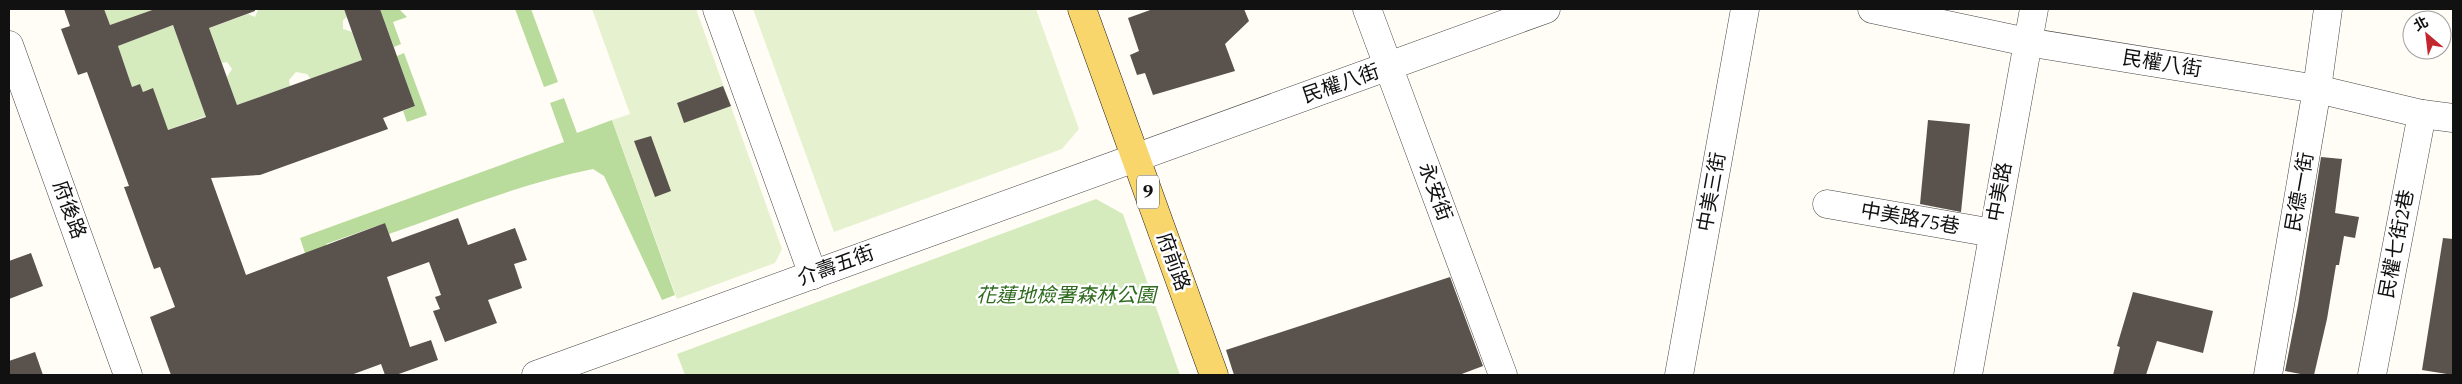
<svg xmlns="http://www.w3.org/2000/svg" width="2462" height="384" font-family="Spectral,'Noto Sans TC',serif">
	<rect width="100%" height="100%" fill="#fffdf5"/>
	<g fill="#d5ebbd">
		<path d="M104 9H155L110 25Z"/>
		<path d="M261 9H344L347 17 343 20V29L352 32 362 60 311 79 307 74 296 72 289 80 290 86 237 105 227 77 232 69 227 62 222 63 209 28 248 14 255 17 258 10Z"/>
		<path d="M173 25 206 116 157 134 153 88 143 92 140 84 132 87 118 46Z"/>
		<path d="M1096 199 1123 214 1180 375H685L677 354Z"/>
	</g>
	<g fill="#b9dc9c">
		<path d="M380 9H399L407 17 393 22 401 44 394 47Z"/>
		<path d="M515 9H531L558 82 544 87Z"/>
		<path d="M404 53 427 115 407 122 403 111 415 106 397 56Z"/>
		<path d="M564 98 577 133 612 120 675 295 662 300 604 176 593 169C523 183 457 210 389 234L385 223 326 244 329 252 305 253 300 238 564 142 550 103Z"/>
	</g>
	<g fill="#e6f2cf">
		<path d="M592 9H696L782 249 775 263 677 299 612 120 630 114Z"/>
		<path d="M753 9H1036L1079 129 1062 149 834 232Z"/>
	</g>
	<g fill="#5a524d" fill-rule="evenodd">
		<path d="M64 9H104L110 25 155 9H255V11L209 28 237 105 362 60 344 9H380L415 106 383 118 388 129 260 175 211 178 246 275 385 223 392 242 458 218 468 245 515 228 527 260 514 264 522 288 488 300 497 323 445 342 433 311 440 309 435 297 441 295 429 262 387 277 410 347 431 340 438 360 396 375H385L381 364 351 375H171L150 317 175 307 160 267 154 269 124 187 129 186 87 72 78 75 61 29 70 26ZM173 25 206 117 168 130 153 88 143 92 140 84 132 87 118 46Z"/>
		<path d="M1153 9H1244L1249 21 1225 44 1235 71 1153 95 1145 73 1137 75 1130 55 1139 51 1128 18Z"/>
		<path d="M723 86 731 106 684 123 677 103Z"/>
		<path d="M1928 120 1970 124 1961 212 1920 204Z"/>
		<path d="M651 136 671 191 655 197 634 141Z"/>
		<path d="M2321 157 2342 159 2335 213 2359 217 2355 238 2344 236 2339 265H2336L2327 319 2314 375H2306L2285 371 2298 305Z"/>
		<path d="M2443 238 2453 239V375L2422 370Z"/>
		<path d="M31 253 43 286 9 299V261Z"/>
		<path d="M1450 277 1483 366 1459 375H1234L1226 350Z"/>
		<path d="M2133 292 2213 311 2203 353 2157 341 2146 375H2113L2120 347 2117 346Z"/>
		<path d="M35 352 43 375H9V361Z"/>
	</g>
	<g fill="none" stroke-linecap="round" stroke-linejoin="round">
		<defs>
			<g id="minor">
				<path d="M717 9 813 275"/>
				<path d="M1367 9 1503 375"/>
				<path d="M1872 9 2027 42 2317 89 2422 114 2453 118"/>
				<path d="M9 45 128 375"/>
				<path d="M1827 204 1993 233"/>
				<path d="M536 375 1546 9"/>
				<path d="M1679 375 1745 9"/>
				<path d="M1968 375 2034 9"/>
				<path d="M2268 375 2317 89 2328 9"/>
				<path d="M2372 375 2422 114"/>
			</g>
			<path id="major" d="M1082 9 1214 375"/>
		</defs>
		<use href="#minor" stroke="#444" stroke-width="29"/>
		<use href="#major" stroke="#222" stroke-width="29"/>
		<use href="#minor" stroke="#fff" stroke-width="28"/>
		<use href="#major" stroke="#f9d66b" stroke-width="28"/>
	</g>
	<g text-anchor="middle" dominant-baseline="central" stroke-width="5" stroke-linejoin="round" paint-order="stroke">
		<rect fill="#fff" stroke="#585858" stroke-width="1" x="1137" y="175.5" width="22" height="33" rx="4"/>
		<g font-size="19" font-weight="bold" fill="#111">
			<text x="1148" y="192">9</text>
		</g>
		<g font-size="20" fill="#111" stroke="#fff">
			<text transform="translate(2162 64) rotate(9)">民權八街</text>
			<text transform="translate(1341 84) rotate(-19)">民權八街</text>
			<text transform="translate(1435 192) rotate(70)">永安街</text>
			<text transform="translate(1712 192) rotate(-80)">中美三街</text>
			<text transform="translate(2000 192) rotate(-80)">中美路</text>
			<text transform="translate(2300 192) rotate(-80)">民德一街</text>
			<text transform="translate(69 210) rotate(70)">府後路</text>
			<text transform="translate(1910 219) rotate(10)">中美路75巷</text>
			<text transform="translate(2397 244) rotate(-79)">民權七街2巷</text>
			<text transform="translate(1173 262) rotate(70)">府前路</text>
			<text transform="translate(836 266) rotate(-20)">介壽五街</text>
		</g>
		<g font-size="20" font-style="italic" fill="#2f6b1f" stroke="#fff">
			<text x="1066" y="296">花蓮地檢署森林公園</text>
		</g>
	</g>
	<rect width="2462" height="384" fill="none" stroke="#111111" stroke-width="20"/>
	<g transform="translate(2427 35) rotate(332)"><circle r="24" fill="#ffffff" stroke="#a0a0a0"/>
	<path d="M0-4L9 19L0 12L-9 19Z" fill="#c4262e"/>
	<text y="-8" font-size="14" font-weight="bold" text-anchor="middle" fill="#111111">北</text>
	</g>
</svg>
